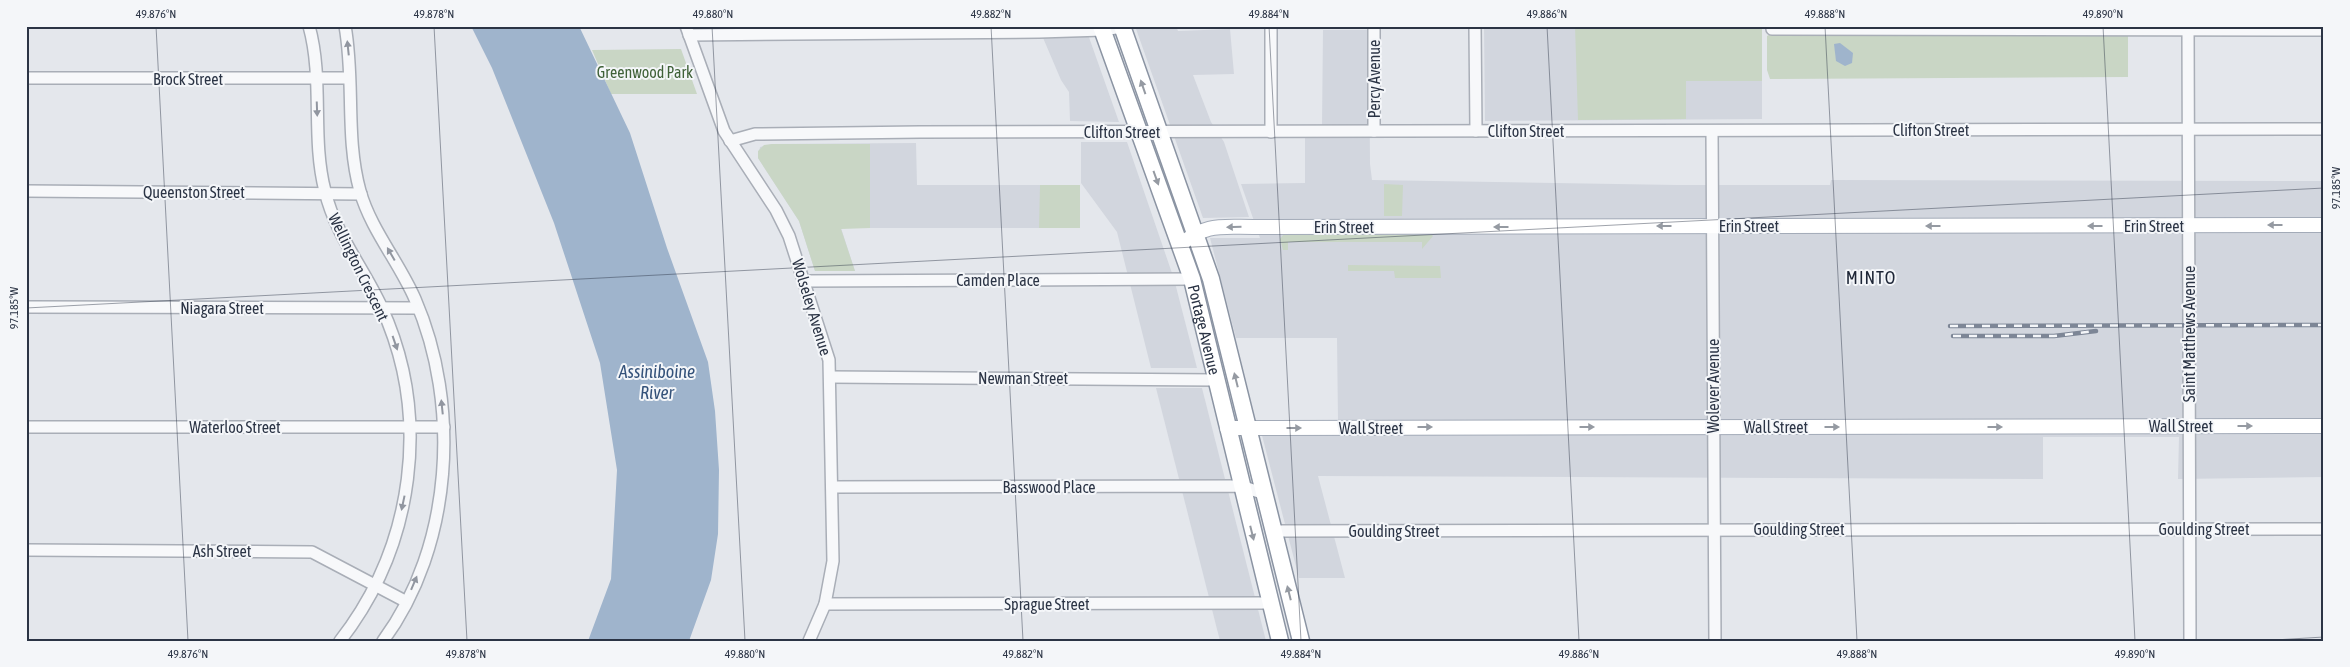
<svg xmlns="http://www.w3.org/2000/svg" width="2350" height="667" font-family="'Asap Condensed',sans-serif">
	<rect width="100%" height="100%" fill="#e4e7ec"/>
	<g fill="#d2d6de">
		<path d="M1038 26H1085L1119 122 1070 121 1069 92 1061 80Z"/>
		<path d="M1135 26H1176L1178 31 1230 29 1234 74 1193 75 1211 122 1224 142 1249 217 1203 218Z"/>
		<path d="M1484 26H1762V119L1485 121Z"/>
		<path d="M1323 30H1369L1370 164 1372 180 1677 185H1830L1831 180 2324 181V477L2178 479 2179 437H2043V479L1318 476 1345 578H1299L1258 420 1338 421 1337 338H1236L1210 238H1260L1241 184 1305 183V126H1322Z"/>
		<path d="M1081 142H1127L1174 279 1197 368H1151L1117 232 1081 183Z"/>
		<path d="M916 143 917 185H1080V228H841L855 271H815L799 221 758 158 760 147 772 144Z"/>
		<path d="M1156 388H1202L1266 641H1220Z"/>
	</g>
	<g fill="#c9d6c5">
		<path d="M1575 26H1762V81H1686V119L1578 120Z"/>
		<path d="M1772 33 2128 34V77L1770 79 1767 70V36Z"/>
		<path d="M681 49 697 94H611L592 50Z"/>
		<path d="M870 144V228L841 229 855 271H815L799 221 758 158V151L764 145 772 144Z"/>
		<path d="M1384 184 1403 185 1402 216H1384Z"/>
		<path d="M1040 185H1080V228H1039Z"/>
		<path d="M1284 234 1432 235 1433 236 1422 249V242H1288V250H1283L1280 239Z"/>
		<path d="M1348 265 1440 266 1441 278H1395L1394 271H1348Z"/>
	</g>
	<g fill="#9fb4cc">
		<path d="M471 26H579L630 133 667 248 708 362 715 411 719 470 718 534 711 580 689 641H588L611 579 617 470 600 363 554 223 492 68Z"/>
		<path d="M1840 43 1853 53 1852 63 1845 66 1836 61 1834 44Z"/>
	</g>
	<g fill="none" stroke-linecap="round" stroke-linejoin="round">
		<defs>
			<g id="minor">
				<path d="M309 26C324 80 311 137 325 191 335 234 363 267 381 306 432 416 414 546 340 641"/>
				<path d="M345 26C355 81 345 137 360 191 371 230 399 262 415 299 461 405 453 546 383 641"/>
				<path d="M686 26 724 131 776 210 789 236 829 360 833 561 825 604 809 641"/>
				<path d="M1475 26 1476 131"/>
				<path d="M1772 26V29L2324 30"/>
				<path d="M2188 26 2190 641"/>
				<path d="M689 35 1039 32 1103 30 1122 27"/>
				<path d="M26 78H349"/>
				<path d="M1374 131V26"/>
				<path d="M1712 131 1715 641"/>
				<path d="M1271 132V26"/>
				<path d="M730 141 755 134 920 132 2324 129"/>
				<path d="M26 191 361 194"/>
				<path d="M805 281 1192 279"/>
				<path d="M26 307 418 308"/>
				<path d="M830 377 1215 380"/>
				<path d="M26 427H444"/>
				<path d="M832 487 1241 486 1265 494"/>
				<path d="M1274 531 2324 529"/>
				<path d="M26 550 312 552 405 601"/>
				<path d="M825 604 1270 603"/>
			</g>
			<g id="major">
				<path d="M1180 245C1206 223 1220 227 1253 227L2324 225"/>
				<path d="M1227 428 2324 426"/>
			</g>
			<g id="highway">
				<path id="s1" d="M1101 26 1192 279 1280 641"/>
				<path d="M1122 26 1211 279 1301 641"/>
			</g>
		</defs>
		<use href="#minor" stroke="#a9aeb7" stroke-width="14"/>
		<use href="#major" stroke="#a3abb8" stroke-width="16"/>
		<use href="#highway" stroke="#8b94a3" stroke-width="19"/>
		<use href="#minor" stroke="#f7f8fa" stroke-width="11"/>
		<use href="#major" stroke="#fff" stroke-width="14"/>
		<use href="#highway" stroke="#fff" stroke-width="16"/>
		<defs>
			<g id="rail">
				<path d="M1950 326 2324 325"/>
				<path d="M1953 336H2054L2096 331"/>
			</g>
		</defs>
		<use href="#rail" stroke="#7d8696" stroke-width="4.5"/>
		<use href="#rail" stroke="#f4f6f9" stroke-width="2.5" stroke-dasharray="8" stroke-linecap="butt"/>
	</g>
	<defs><path id="oneway-solid" d="M-6-.8H1V-3.2L6.5 0L1 3.2V.8H-6Z" transform="scale(1.25)"/></defs>
	<g fill="#9196a0">
		<use href="#oneway-solid" transform="translate(348 48) rotate(-96)"/>
		<use href="#oneway-solid" transform="translate(317 109) rotate(88)"/>
		<use href="#oneway-solid" transform="translate(391 254) rotate(-120)"/>
		<use href="#oneway-solid" transform="translate(395 343) rotate(71)"/>
		<use href="#oneway-solid" transform="translate(442 407) rotate(-96)"/>
		<use href="#oneway-solid" transform="translate(403 503) rotate(102)"/>
		<use href="#oneway-solid" transform="translate(414 583) rotate(-67)"/>
	</g>
	<g fill="#959aa2">
		<use href="#oneway-solid" transform="translate(1143 87) rotate(-109)"/>
		<use href="#oneway-solid" transform="translate(1156 178) rotate(70)"/>
		<use href="#oneway-solid" transform="translate(2275 225) rotate(180)"/>
		<use href="#oneway-solid" transform="translate(1664 226) rotate(180)"/>
		<use href="#oneway-solid" transform="translate(1933 226) rotate(-180)"/>
		<use href="#oneway-solid" transform="translate(2095 226) rotate(180)"/>
		<use href="#oneway-solid" transform="translate(1234 227) rotate(178)"/>
		<use href="#oneway-solid" transform="translate(1501 227) rotate(180)"/>
		<use href="#oneway-solid" transform="translate(1236 380) rotate(-104)"/>
		<use href="#oneway-solid" transform="translate(2245 426)"/>
		<use href="#oneway-solid" transform="translate(1425 427)"/>
		<use href="#oneway-solid" transform="translate(1587 427)"/>
		<use href="#oneway-solid" transform="translate(1832 427)"/>
		<use href="#oneway-solid" transform="translate(1995 427)"/>
		<use href="#oneway-solid" transform="translate(1294 428)"/>
		<use href="#oneway-solid" transform="translate(1252 533) rotate(76)"/>
		<use href="#oneway-solid" transform="translate(1289 593) rotate(-104)"/>
	</g>
	<path fill="none" stroke="#2b3445" stroke-width="1" stroke-opacity="0.45" d="M156 26 188 641M434 26 467 641M712 26 745 641M991 26 1023 641M1269 26 1301 641M1547 26 1579 641M1825 26 1857 641M2103 26 2135 641M26 308 2324 188M2258 641 2324 637"/>
	<g text-anchor="middle" dominant-baseline="central" stroke-width="4" stroke-linejoin="round" paint-order="stroke">
		<g font-size="16" fill="#3f6138" stroke="#f4f6f9">
			<text x="645" y="72">Greenwood Park</text>
		</g>
		<g font-size="16" fill="#2b3445" stroke="#f4f6f9">
			<text x="188" y="79">Brock Street</text>
			<text transform="translate(1374 79) rotate(-90)">Percy Avenue</text>
			<text x="1931" y="130">Clifton Street</text>
			<text x="1526" y="131">Clifton Street</text>
			<text x="1122" y="132">Clifton Street</text>
			<text x="194" y="192">Queenston Street</text>
			<text x="1749" y="226">Erin Street</text>
			<text x="2154" y="226">Erin Street</text>
			<text x="1344" y="227">Erin Street</text>
			<text transform="translate(359 267) rotate(64)">Wellington Crescent</text>
			<text x="998" y="280">Camden Place</text>
			<text transform="translate(812 307) rotate(73)">Wolseley Avenue</text>
			<text x="222" y="308">Niagara Street</text>
			<text stroke="none"><textPath href="#s1" startOffset="321">Portage Avenue</textPath></text>
			<text transform="translate(2189 334) rotate(-90)">Saint Matthews Avenue</text>
			<text x="1023" y="378">Newman Street</text>
			<text transform="translate(1713 386) rotate(-90)">Wolever Avenue</text>
			<text x="2181" y="426">Wall Street</text>
			<text x="235" y="427">Waterloo Street</text>
			<text x="1776" y="427">Wall Street</text>
			<text x="1371" y="428">Wall Street</text>
			<text x="1049" y="487">Basswood Place</text>
			<text x="1799" y="529">Goulding Street</text>
			<text x="2204" y="529">Goulding Street</text>
			<text x="1394" y="531">Goulding Street</text>
			<text x="222" y="551">Ash Street</text>
			<text x="1047" y="604">Sprague Street</text>
		</g>
		<g font-size="18" letter-spacing="1" fill="#1d2536" stroke="#f4f6f9">
			<text x="1871" y="277">MINTO</text>
		</g>
		<g font-size="18" font-style="italic" fill="#34527a" stroke="#f4f6f9">
			<text x="657" y="371">Assiniboine<tspan x="657" dy="21">River</tspan></text>
		</g>
	</g>
	<rect width="2350" height="667" fill="none" stroke="#f4f6f9" stroke-width="55"/>
	<rect x="28" y="28" width="2294" height="612" fill="none" stroke="#2b3445" stroke-width="2"/>
	<g font-size="12" text-anchor="middle" fill="#2b3445">
		<text x="156" y="18">49.876°N</text>
		<text x="434" y="18">49.878°N</text>
		<text x="713" y="18">49.880°N</text>
		<text x="991" y="18">49.882°N</text>
		<text x="1269" y="18">49.884°N</text>
		<text x="1547" y="18">49.886°N</text>
		<text x="1825" y="18">49.888°N</text>
		<text x="2103" y="18">49.890°N</text>
		<text transform="translate(2336 188) rotate(-90)" y="4">97.185°W</text>
		<text transform="translate(14 308) rotate(-90)" y="4">97.185°W</text>
		<text x="188" y="658">49.876°N</text>
		<text x="466" y="658">49.878°N</text>
		<text x="745" y="658">49.880°N</text>
		<text x="1023" y="658">49.882°N</text>
		<text x="1301" y="658">49.884°N</text>
		<text x="1579" y="658">49.886°N</text>
		<text x="1857" y="658">49.888°N</text>
		<text x="2135" y="658">49.890°N</text>
	</g>
</svg>
